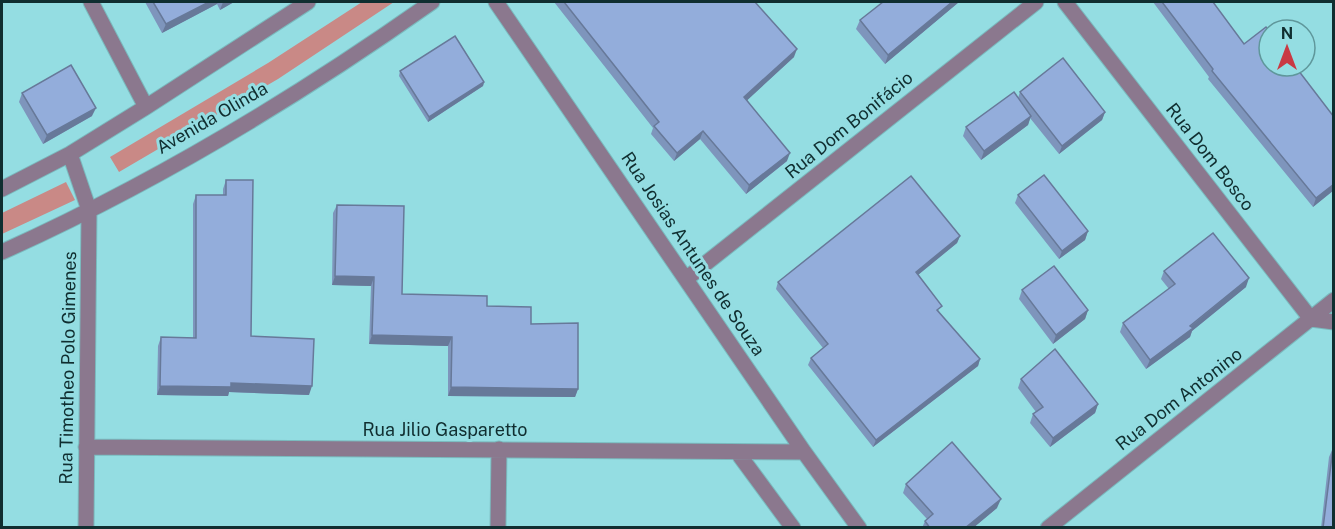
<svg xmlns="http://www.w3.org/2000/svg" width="1335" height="529" font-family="'Public Sans',sans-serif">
  <rect width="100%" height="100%" fill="#94dde2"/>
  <!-- green -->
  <path fill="#c98986" d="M362,2H394L278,79L119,172L110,157L268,63Z
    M66,182L75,200L2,234V213Z"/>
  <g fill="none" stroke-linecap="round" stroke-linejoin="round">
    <defs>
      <path id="minor" d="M91,2L146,107
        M496,2L804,452L859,528
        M1065,2L1311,319L1334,322
        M70,154L89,210L86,528
        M2,189L70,154L146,107L308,2
        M2,252C151,185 299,96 432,2
        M686,279L1036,2
        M86,447L804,452
        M737,452L793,528
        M498,528L499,449
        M1048,528L1334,300"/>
    </defs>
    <!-- minor casing -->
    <use href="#minor" stroke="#7ababe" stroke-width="17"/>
    <!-- minor -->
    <use href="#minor" stroke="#8b788e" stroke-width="15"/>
  </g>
  <!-- wall -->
  <path fill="#7e95bc" d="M145,2H234L220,10L217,4L162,33Z
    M554,2H755L794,57L747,100L787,161L746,194L700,139L674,161L651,134L653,128Z
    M883,2H959L885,64L856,29L860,20Z
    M1153,2H1213L1244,44L1334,117V190L1313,207L1208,79L1209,77Z
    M400,71L484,82L483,86L428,122L399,76Z
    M1020,92L1105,112L1102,120L1059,154L1030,118L1028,125L981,160L963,136L966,127L1018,98Z
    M22,93L92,116L43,144L19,102Z
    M226,180L251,336L309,395L229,392L228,396L157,395L158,346L161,337L193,338V204L196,195H223V189Z
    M1018,195L1088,231L1085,240L1059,259L1015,203Z
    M337,205L402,294L487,306L531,324L578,389L575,397L448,396V346L369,344L371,286L332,285L333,213Z
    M960,236L957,243L918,275L940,313L980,359L978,366L873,447L808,365L811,358L823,348L776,289L778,282Z
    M1164,271L1246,287L1192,331L1190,337L1146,369L1120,332L1123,323L1169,289L1161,279Z
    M1022,290L1088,310L1085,319L1053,344L1019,299Z
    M1021,379L1098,404L1095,413L1050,447L1030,423L1033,414L1036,412L1018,388Z
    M1333,448L1334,528H1321L1329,457Z
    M906,484L997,508L973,528H922L925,521L927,519L903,493Z"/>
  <!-- shaded-wall -->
  <path fill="#677999" d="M209,2H218L217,4L162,33L166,24Z
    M223,2H234L220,10Z
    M952,2H959L885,64L888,55Z
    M797,49L794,57L741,106L744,97Z
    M484,82L483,86L428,122L429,117Z
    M96,108L92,116L43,144L47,135Z
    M1105,112L1102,120L1059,154L1062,146Z
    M1031,116L1028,125L981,160L984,151Z
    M703,131L700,139L674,161L677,153Z
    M790,153L787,161L746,194L749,185Z
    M1334,184V190L1313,207L1316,198Z
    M1088,231L1085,240L1059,259L1062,251Z
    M960,236L957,243L913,279L916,272Z
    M335,276L374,277L371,286L332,285Z
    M1249,278L1246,287L1192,331L1190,337L1146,369L1150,360Z
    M1088,310L1085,319L1053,344L1056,335Z
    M372,335L452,337L448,346L369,344Z
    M980,359L978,366L873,447L876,440Z
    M231,383L312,386L309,395L229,392L228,396L157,395L160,386Z
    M451,387L578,389L575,397L448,396Z
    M1098,404L1095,413L1050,447L1053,438Z
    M1001,499L997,508L973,528H965Z"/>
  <!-- building -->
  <path fill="#93addb" stroke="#677999" stroke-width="1.5" d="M153,2H209L166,24Z
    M564,2H755L797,49L744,97L790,153L749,185L703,131L677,153L654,126L659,122Z
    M883,2H952L888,55L860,20Z
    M1162,2H1213L1244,44L1266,27L1269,31V66H1295L1334,117V184L1316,198L1212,71L1213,69Z
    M455,36L484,82L429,117L400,71Z
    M1063,58L1105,112L1062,146L1020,92Z
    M71,65L96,108L47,135L22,93Z
    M1014,92L1031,116L984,151L966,127Z
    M1044,175L1088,231L1062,251L1018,195Z
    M911,176L960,236L916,272L942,306L937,310L980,359L876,440L811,358L828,344L778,282Z
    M226,180H253L251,336L314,339L312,386L231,383V387L160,386L161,337L196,338V195H226Z
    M337,205L404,206L402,294L487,296V306L531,307V324L578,323V389L451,387L452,337L372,335L374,277L335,276Z
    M1213,233L1249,278L1190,326L1193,328L1150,360L1123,323L1175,284L1164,271Z
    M1054,266L1088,310L1056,335L1022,290Z
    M1055,349L1098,404L1053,438L1033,414L1043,407L1021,379Z
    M952,442L1001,499L965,528H930L925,521L933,514L906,484Z
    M1333,448H1334V528H1323Z"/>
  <g text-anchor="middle" stroke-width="6" stroke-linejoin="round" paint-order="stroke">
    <!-- street labels -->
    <g font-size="18" fill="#102e30" stroke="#94dde2">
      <text transform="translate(212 118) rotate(-30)" y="6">Avenida Olinda</text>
      <text transform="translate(849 125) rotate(-39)" y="6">Rua Dom Bonifácio</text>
      <text transform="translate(1210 157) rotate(52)" y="6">Rua Dom Bosco</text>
      <text transform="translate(693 254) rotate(56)" y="6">Rua Josias Antunes de Souza</text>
      <text transform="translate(68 368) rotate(-89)" y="6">Rua Timotheo Polo Gimenes</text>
      <text transform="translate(1179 399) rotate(-38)" y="6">Rua Dom Antonino</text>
      <text x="445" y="436">Rua Jilio Gasparetto</text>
    </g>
  </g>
  <!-- border -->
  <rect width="1335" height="529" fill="none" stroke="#102e30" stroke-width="6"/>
  <!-- north arrow -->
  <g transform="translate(1287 48)"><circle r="28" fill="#94dde2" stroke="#5f979b" stroke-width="1.5"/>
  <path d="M0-4.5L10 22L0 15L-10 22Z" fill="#c93943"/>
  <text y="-9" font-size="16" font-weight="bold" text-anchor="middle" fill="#102e30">N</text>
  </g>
</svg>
